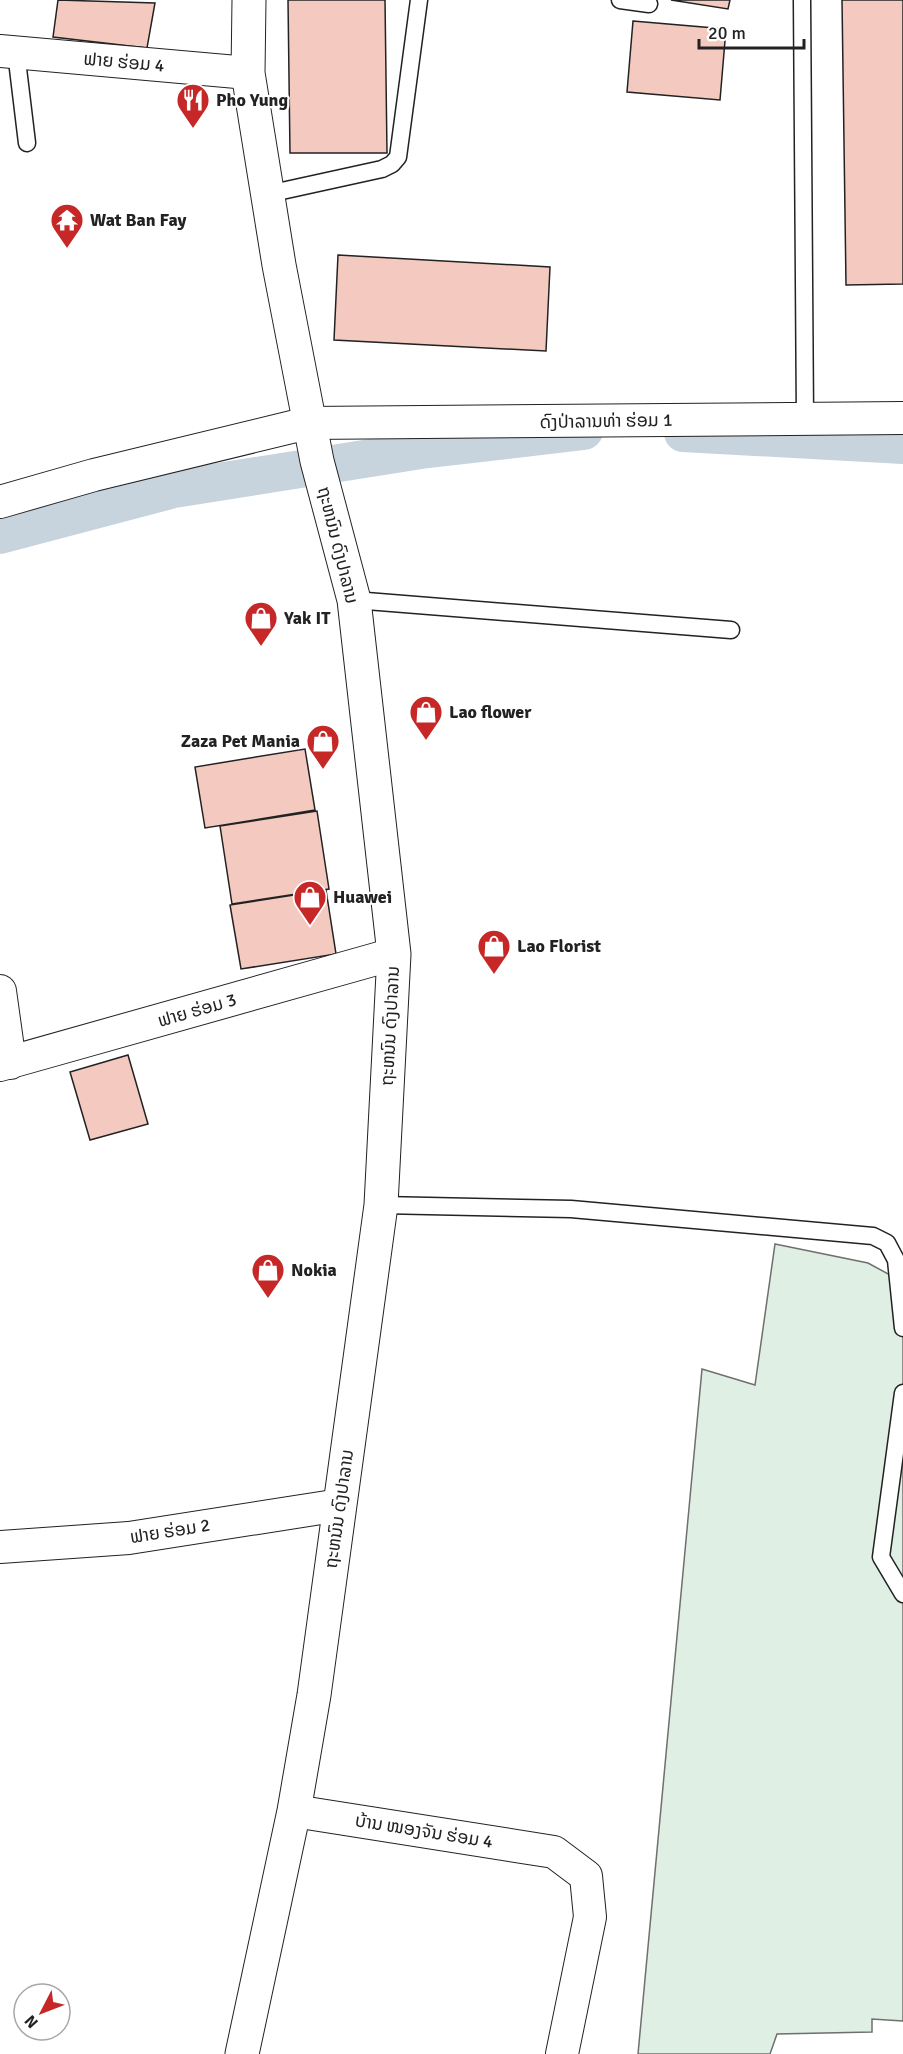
<svg xmlns="http://www.w3.org/2000/svg" width="903" height="2054" font-family="Signika,'Noto Sans Lao',sans-serif">
  <rect width="100%" height="100%" fill="#fff"/>
  <!-- green -->
  <path fill="#e0efe3" stroke="#6f6f6f" stroke-width="1.5" d="M775,1244L868,1263L903,1282V2021L872,2019V2032L777,2034L770,2054H638L702,1369L755,1385Z"/>
  <g fill="none" stroke-linecap="round" stroke-linejoin="round">
    <!-- canal -->
    <path stroke="#c7d3dd" stroke-width="38" d="M683,433L903,445
      M0,535L174,489L421,450L584,431"/>
  </g>
  <!-- building -->
  <path fill="#f3c9c0" stroke="#222" stroke-width="1.5" d="M58,0L155,3L147,48L53,37Z
    M288,0H385L387,153H290Z
    M671,0H730L728,9Z
    M842,0H903V284L846,285Z
    M633,21L726,29L720,100L627,92Z
    M338,255L550,267L546,351L334,340Z
    M305,749L315,810L205,828L195,767Z
    M317,811L329,889L232,904L220,826Z
    M326,890L336,954L241,969L230,905Z
    M128,1055L148,1124L90,1140L70,1072Z"/>
  <g fill="none" stroke-linecap="round" stroke-linejoin="round">
    <defs>
      <path id="service" d="M620,0L649,4
        M802,0L805,419
        M16,52L27,143
        M268,194L382,169L392,164L398,157L419,0
        M354,600L731,630
        M381,1205L571,1209L873,1236L887,1243L896,1260L903,1328
        M903,1393L881,1557L903,1594"/>
      <path id="minor" d="M0,51L248,73
        M0,502L94,475L308,423L903,418
        M0,991L10,1063
        M0,1065L394,954
        M0,1547L129,1538L340,1505
        M294,1811L554,1852L586,1876L590,1917L562,2054"/>
      <path id="tertiary" d="M242,2054L294,1811L314,1695L381,1205L394,954L354,600L317,461L279,265L248,73L249,0"/>
    </defs>
    <!-- service casing -->
    <use href="#service" stroke="#222" stroke-width="19"/>
    <!-- minor casing -->
    <use href="#minor" stroke="#222" stroke-width="34"/>
    <!-- tertiary casing -->
    <use href="#tertiary" stroke="#222" stroke-width="35"/>
    <!-- service -->
    <use href="#service" stroke="#fff" stroke-width="16"/>
    <!-- minor -->
    <use href="#minor" stroke="#fff" stroke-width="32"/>
    <!-- tertiary -->
    <use href="#tertiary" stroke="#fff" stroke-width="33"/>
  </g>
  <!-- icons -->
  <defs>
    <symbol id="restaurant-pin" viewBox="-11 -11 22 30"><path d="M0 17L-7.5 6A9.5 9.5 0 1 1 7.5 6Z" fill="#c62828" stroke="#fff"/><path d="M-5-6h1v4h1v-4h1v4h1v-4h1v5L-1.5 .5V6h-2V.5L-5-1ZM5-6V6H3V1.5H1.5Q1.5-4 5-6Z" fill="#fff"/></symbol>
    <symbol id="temple-pin" viewBox="-11 -11 22 30"><path d="M0 17L-7.5 6A9.5 9.5 0 1 1 7.5 6Z" fill="#c62828" stroke="#fff"/><path d="M0-6L5-2H3V0L6.5 2.5H4V6H1.5V3h-3V6H-4V2.5H-6.5L-3 0V-2H-5Z" fill="#fff"/></symbol>
    <symbol id="shop-pin" viewBox="-11 -11 22 30"><path d="M0 17L-7.5 6A9.5 9.5 0 1 1 7.5 6Z" fill="#c62828" stroke="#fff"/><path d="M-5-2.5h2.3a2.7 3.5 0 0 1 5.4 0H5L5.5 6h-11ZM-1.5-2.5h3a1.5 2.3 0 0 0-3 0Z" fill="#fff"/></symbol>
  </defs>
  <g fill-rule="evenodd">
    <use href="#restaurant-pin" x="174" y="81" width="38" height="52"/>
    <use href="#temple-pin" x="48" y="201" width="38" height="52"/>
    <use href="#shop-pin" x="242" y="599" width="38" height="52"/>
    <use href="#shop-pin" x="407" y="693" width="38" height="52"/>
    <use href="#shop-pin" x="304" y="722" width="38" height="52"/>
    <use href="#shop-pin" x="291" y="878" width="38" height="52"/>
    <use href="#shop-pin" x="475" y="927" width="38" height="52"/>
    <use href="#shop-pin" x="249" y="1251" width="38" height="52"/>
  </g>
  <g text-anchor="middle" stroke-width="4.5" stroke-linejoin="round" paint-order="stroke">
    <!-- street labels -->
    <g font-size="18" fill="#222" stroke="#fff">
      <text transform="translate(124 62) rotate(5)" y="6">ຟາຍ ຮ່ອມ 4</text>
      <text transform="translate(606 421) rotate(-1)" y="6">ດົງປ່າລານທ່າ ຮ່ອມ 1</text>
      <text transform="translate(338 545) rotate(76)" y="6">ຖະຫນົນ ດົງປາລານ</text>
      <text transform="translate(197 1010) rotate(-16)" y="6">ຟາຍ ຮ່ອມ 3</text>
      <text transform="translate(390 1026) rotate(-87)" y="6">ຖະຫນົນ ດົງປາລານ</text>
      <text transform="translate(339 1509) rotate(-82)" y="6">ຖະຫນົນ ດົງປາລານ</text>
      <text transform="translate(170 1531) rotate(-9)" y="6">ຟາຍ ຮ່ອມ 2</text>
      <text transform="translate(424 1831) rotate(9)" y="6">ບ້ານ ໜອງຈັນ ຮ່ອມ 4</text>
    </g>
    <!-- poi labels -->
    <g font-size="18" font-weight="bold" fill="#222" stroke="#fff" text-anchor="start">
      <text x="216" y="106">Pho Yung</text>
      <text x="90" y="226">Wat Ban Fay</text>
      <text x="284" y="624">Yak IT</text>
      <text x="449" y="718">Lao flower</text>
      <text x="300" y="747" text-anchor="end">Zaza Pet Mania</text>
      <text x="333" y="903">Huawei</text>
      <text x="517" y="952">Lao Florist</text>
      <text x="291" y="1276">Nokia</text>
    </g>
  </g>
  <!-- north arrow -->
  <g transform="translate(42 2012) rotate(228)"><circle r="28" fill="#ffffff" stroke="#a7a7a7" stroke-width="1.5"/>
  <path d="M0-4.5L10 22L0 15L-10 22Z" fill="#c62828"/>
  <text y="-9" font-size="16" font-weight="bold" text-anchor="middle" fill="#222222">N</text>
  </g>
  <!-- scale -->
  <path d="M699 39v9h105v-9" fill="none" stroke="#222222" stroke-width="3"/>
  <text x="708" y="39" font-size="18" fill="#222222" stroke="#ffffff" stroke-width="4.5" paint-order="stroke">20 m</text>
</svg>
